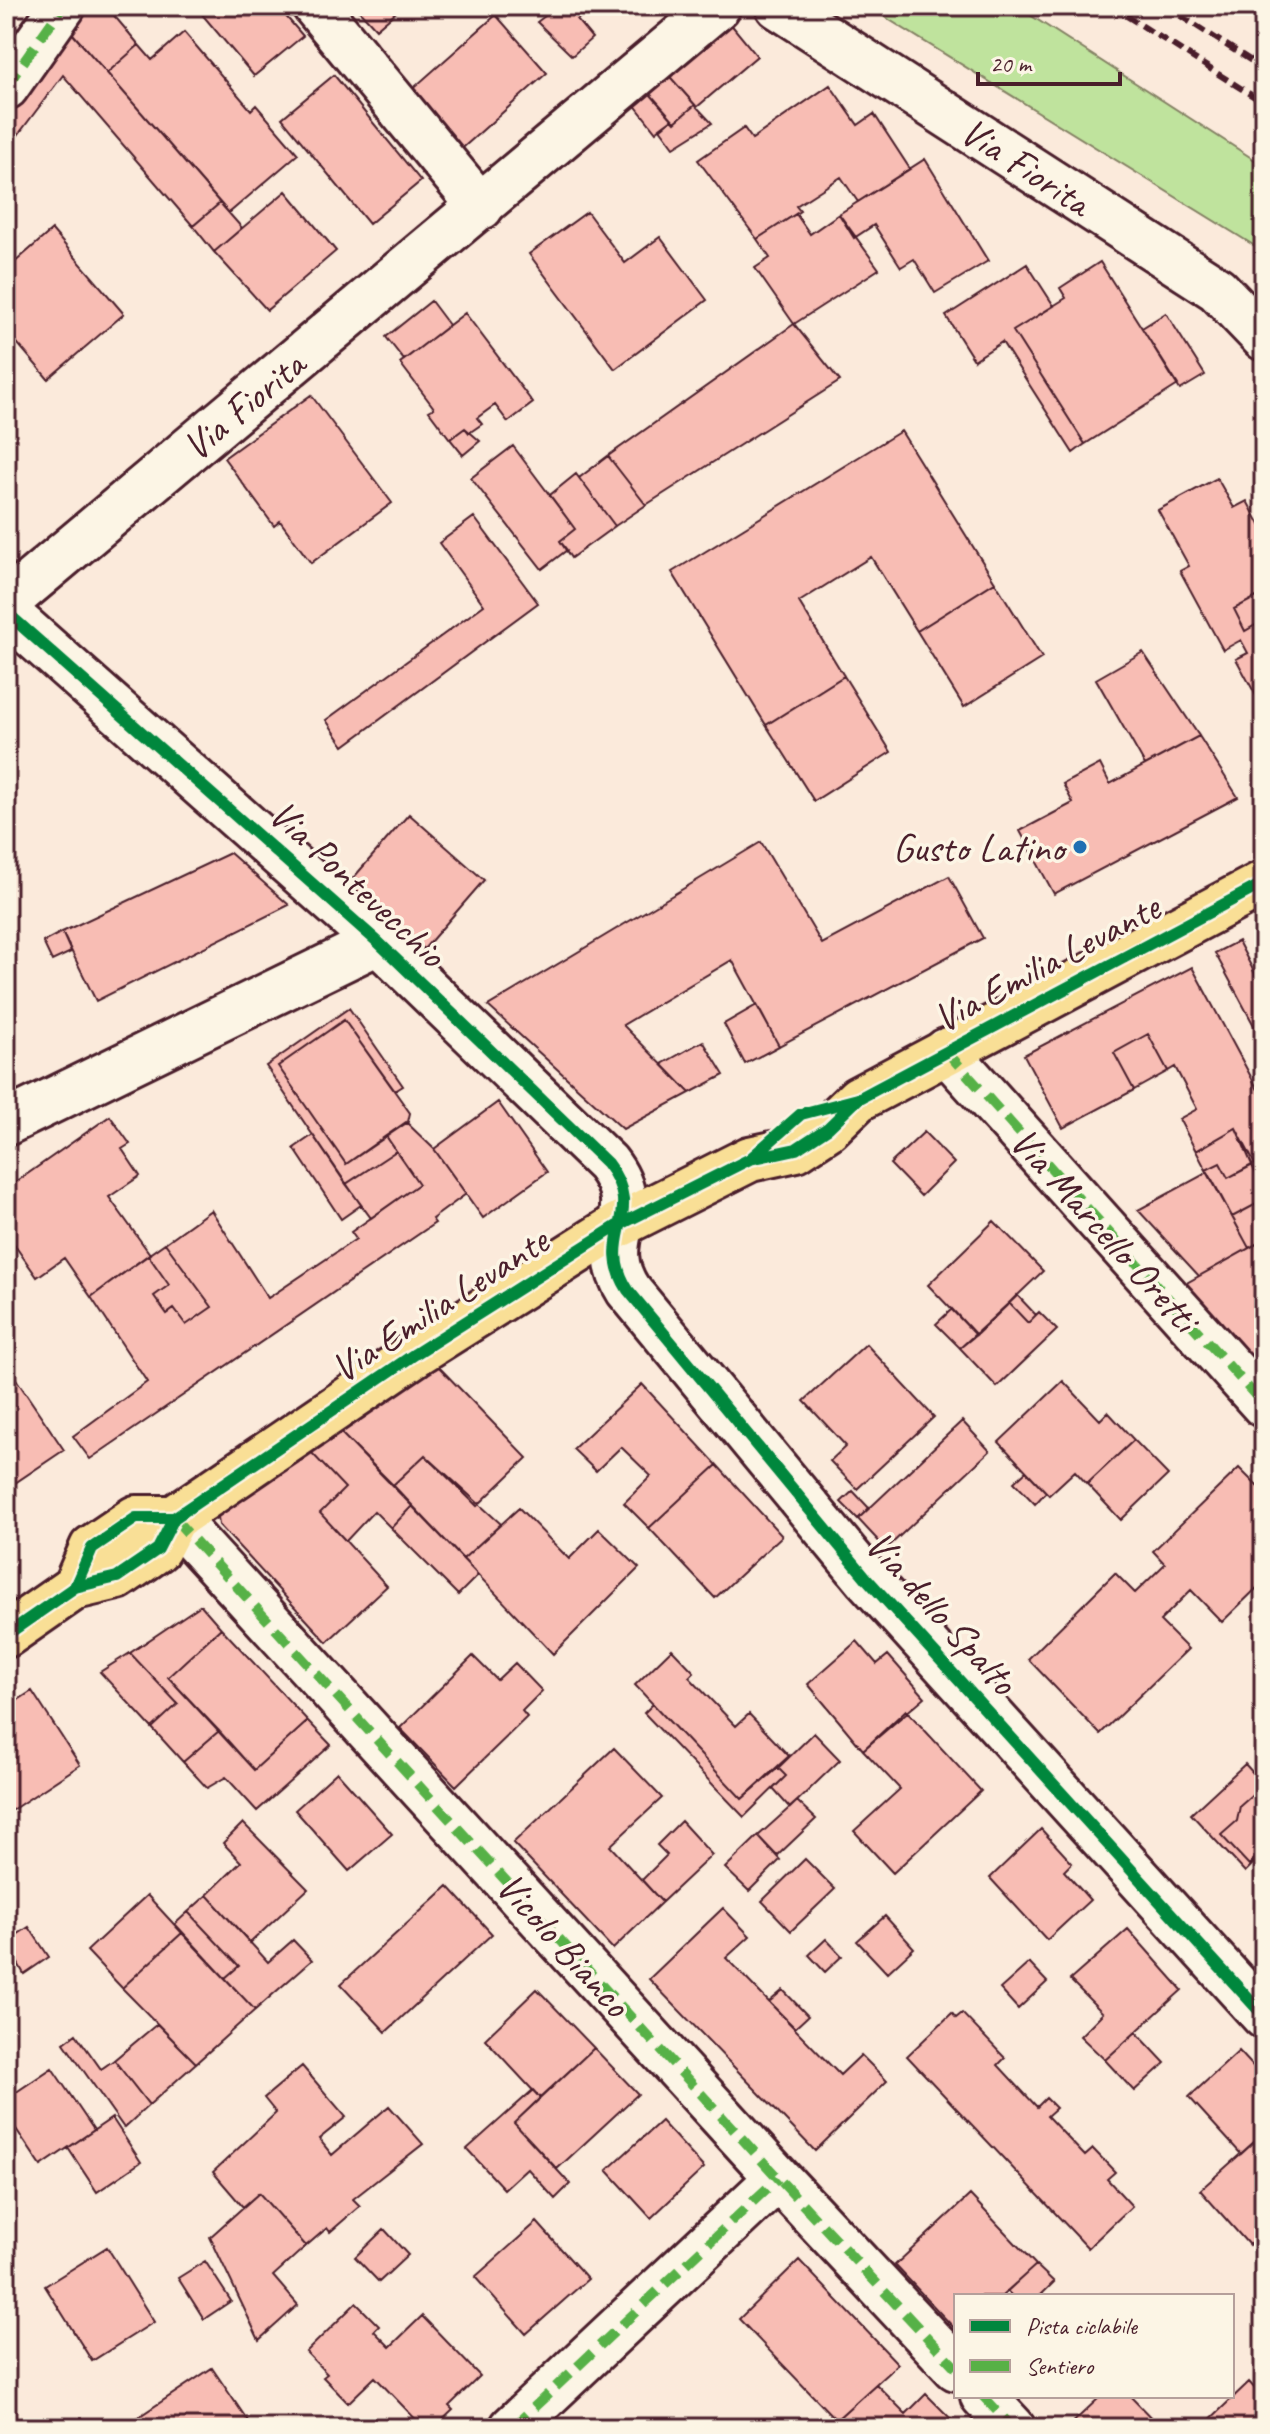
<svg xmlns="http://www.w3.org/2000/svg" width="1270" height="2434" font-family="Caveat,sans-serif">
  <rect width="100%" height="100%" fill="#fbeadb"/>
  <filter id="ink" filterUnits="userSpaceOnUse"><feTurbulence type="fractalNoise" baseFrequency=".0125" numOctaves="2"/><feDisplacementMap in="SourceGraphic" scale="16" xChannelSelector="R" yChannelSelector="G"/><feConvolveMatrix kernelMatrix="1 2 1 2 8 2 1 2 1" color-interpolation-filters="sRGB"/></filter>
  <g filter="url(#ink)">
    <!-- green -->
    <path fill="#bfe39d" stroke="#848164" stroke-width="2" d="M867,6H1016L1264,166V246H1255Z"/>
    <!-- building -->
    <path fill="#f8bdb4" stroke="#4a1f2b" stroke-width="2" d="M83,6H106L139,45L107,73L63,23Z
      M195,6H277L303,36L254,76Z
      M355,6H403L376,29Z
      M558,6H592L577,20L592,38L572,56L537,22Z
      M496,15L547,73L457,153L409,92Z
      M725,17L757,56L697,107L664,70Z
      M60,19L220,203L193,226L63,75L6,151V91Z
      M184,32L251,110L256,105L298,154L229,213L107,73L139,45L152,60Z
      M664,70L695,105L675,122L644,87Z
      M334,75L421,181L369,224L282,118Z
      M830,85L858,125L874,114L910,169L858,202L841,177L796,206L800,211L757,239L698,160L744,128L752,139Z
      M644,87L672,119L656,132L630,99Z
      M695,105L712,123L674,147L660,128L672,119L675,122Z
      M925,159L988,261L935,293L914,259L901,267L874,225L854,238L839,214Z
      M286,191L336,251L267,310L214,252Z
      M220,203L242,228L214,252L193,226Z
      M587,212L625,263L660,237L707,300L615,369L529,254Z
      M796,214L810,234L839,214L879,269L794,324L755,268L770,258L757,239Z
      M52,230L124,314L48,379L6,330V270Z
      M1100,262L1178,385L1085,444L1013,331L1066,298L1060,288Z
      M1027,264L1054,306L1013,331L1085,444L1073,453L1002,342L974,360L946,316Z
      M431,301L449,325L404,360L386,337Z
      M465,313L533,403L508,422L495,405L477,418L482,424L469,433L465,428L450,439L429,411L434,408L400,363Z
      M1166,313L1205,375L1180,390L1142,328Z
      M794,324L840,381L646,505L608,456Z
      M311,395L392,503L311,563L280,521L274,526L224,458Z
      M465,428L480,441L463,455L450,439Z
      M901,431L995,582L917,631L871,557L799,602L844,676L766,725L672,572Z
      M513,446L575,529L560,541L567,550L542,569L471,478Z
      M608,456L646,505L615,526L579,478Z
      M576,474L615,526L571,558L560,541L575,529L550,495Z
      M1217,478L1234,508L1247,501L1264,532V593L1234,609L1245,631L1264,620V710L1236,659L1248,653L1241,640L1223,650L1180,571L1189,566L1158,510Z
      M474,517L538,603L344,746L326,720L484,605L439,543Z
      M995,582L1042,658L964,707L917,631Z
      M1264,593V620L1245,631L1234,609Z
      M1143,652L1199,736L1145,765L1096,679Z
      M844,676L891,752L814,801L766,725Z
      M1199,736L1238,797L1054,894L1020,831L1073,803L1063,784L1100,764L1110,784Z
      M409,814L484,880L424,949L348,884Z
      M761,842L822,944L949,876L983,938L779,1046L732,960L623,1025L690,1093L623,1129L488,1006Z
      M230,853L289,905L96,1001L62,932Z
      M62,932L71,952L52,961L43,942Z
      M1238,941L1264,991V1044L1215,953Z
      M1192,967L1264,1101V1178L1259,1181L1236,1128L1196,1151L1179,1119L1197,1109L1175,1067L1168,1071L1148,1034L1114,1053L1134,1090L1063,1128L1024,1055Z
      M757,1005L779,1046L745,1064L724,1024Z
      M349,1008L403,1086L395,1091L344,1020L278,1066L346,1164L386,1136L396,1151L346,1184L266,1066Z
      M344,1020L410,1113L408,1122L346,1164L278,1066Z
      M1148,1034L1168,1071L1134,1090L1114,1053Z
      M703,1041L724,1075L690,1093L662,1064Z
      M498,1102L547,1172L483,1218L434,1149Z
      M110,1116L130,1144L122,1149L140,1176L109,1197L150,1254L91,1297L64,1258L37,1277L6,1233V1189Z
      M406,1122L434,1149L466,1194L432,1219L435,1223L90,1459L73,1436L147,1382L91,1297L148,1255L169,1285L154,1296L167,1314L174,1309L186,1325L212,1307L165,1243L211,1210L268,1298L356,1239L351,1232L419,1184L386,1136Z
      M1236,1128L1255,1164L1228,1178L1220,1163L1206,1170L1196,1151Z
      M924,1132L954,1163L921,1196L890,1164Z
      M313,1135L361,1205L341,1219L294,1148Z
      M396,1151L419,1184L371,1218L346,1184Z
      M1220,1163L1228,1178L1252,1165L1259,1181L1264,1178V1200L1232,1217L1206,1170Z
      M1208,1172L1249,1248L1199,1276L1138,1210Z
      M1264,1200V1240L1249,1248L1232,1217Z
      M994,1221L1043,1271L976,1335L928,1285Z
      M1264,1240V1372L1183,1285Z
      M165,1243L212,1307L186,1325L174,1309L167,1314L154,1296L169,1285L148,1255Z
      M1017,1295L1036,1315L1028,1323L1009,1303Z
      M1009,1303L1028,1323L1039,1312L1057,1330L997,1387L960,1348Z
      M952,1309L976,1335L960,1348L936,1324Z
      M866,1344L934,1417L857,1489L830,1461L846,1446L804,1401Z
      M437,1365L527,1458L477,1506L425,1455L393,1485L339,1431Z
      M12,1373L64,1450L6,1489V1376Z
      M1063,1381L1100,1420L1108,1412L1134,1440L1087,1484L1075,1471L1049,1495L999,1442Z
      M642,1384L717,1465L649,1528L624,1503L651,1476L621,1447L596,1471L573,1449Z
      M962,1421L990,1451L886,1549L858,1519Z
      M339,1431L412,1506L391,1528L374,1511L346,1541L320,1513L345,1488L310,1451Z
      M1134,1440L1168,1475L1121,1520L1087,1484Z
      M310,1451L345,1488L320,1513L387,1586L327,1642L219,1525L218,1517L222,1509Z
      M425,1455L501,1524L463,1559L393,1485Z
      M717,1465L782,1536L715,1598L649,1528Z
      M1239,1468L1264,1493V1581L1222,1622L1191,1590L1160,1621L1188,1649L1100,1734L1028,1659L1115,1573L1135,1593L1165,1564L1153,1551Z
      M1026,1471L1046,1492L1035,1504L1014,1482Z
      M853,1491L869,1508L858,1519L841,1502Z
      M412,1506L478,1575L458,1595L391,1528Z
      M519,1508L569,1559L599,1529L639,1568L553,1654L463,1559Z
      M201,1605L221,1628L168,1677L219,1731L183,1762L152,1728L178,1704L130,1653Z
      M221,1628L308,1721L254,1770L168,1677Z
      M857,1641L877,1664L888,1655L925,1697L863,1750L808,1684Z
      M672,1649L694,1672L689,1677L736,1726L749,1714L789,1756L742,1799L635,1685Z
      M130,1653L178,1704L152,1728L100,1672Z
      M473,1656L497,1680L515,1663L542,1691L522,1711L527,1717L456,1786L400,1728Z
      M32,1691L80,1765L6,1814V1708Z
      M653,1704L742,1799L778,1768L786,1776L744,1817L644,1713Z
      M906,1710L981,1791L893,1873L854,1831L900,1789L863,1750Z
      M308,1721L331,1745L257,1811L226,1777L207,1788L183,1762L219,1731L254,1770Z
      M814,1733L840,1760L790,1808L773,1789L786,1776L778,1768Z
      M614,1748L662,1798L610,1846L662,1902L613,1949L513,1843Z
      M1245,1764L1264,1785V1798L1257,1791L1240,1806L1237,1821L1221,1835L1249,1865L1262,1851L1264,1871L1255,1862L1245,1872L1191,1814Z
      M337,1772L392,1834L349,1871L295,1810Z
      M1257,1791L1264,1798V1853L1249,1865L1221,1835L1237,1821L1240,1806Z
      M797,1801L816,1819L777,1856L758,1836Z
      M681,1821L712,1855L662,1902L642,1880L667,1855L657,1845Z
      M243,1823L308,1889L250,1943L207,1895L241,1862L223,1843Z
      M1041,1829L1072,1863L1064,1871L1090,1900L1047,1940L990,1878Z
      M758,1836L780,1860L749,1891L725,1868Z
      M805,1859L835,1889L791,1931L762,1901Z
      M448,1886L492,1934L386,2032L341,1984Z
      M147,1895L182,1933L122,1988L87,1951Z
      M207,1895L268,1962L293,1940L312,1960L255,2010L225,1978L239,1966L188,1912Z
      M723,1908L750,1936L726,1958L840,2075L861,2055L887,2081L815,2151L649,1979Z
      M188,1912L239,1966L225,1978L175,1924Z
      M885,1916L914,1948L887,1973L857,1941Z
      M29,1927L49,1957L24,1974L6,1942Z
      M1128,1929L1182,1990L1105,2060L1080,2036L1103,2013L1070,1980Z
      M182,1933L255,2010L196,2063L122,1988Z
      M826,1939L842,1956L825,1972L809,1955Z
      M1029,1963L1047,1982L1018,2009L1000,1989Z
      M537,1989L594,2048L540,2098L485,2039Z
      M783,1990L808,2016L795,2028L769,2002Z
      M952,2013L956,2018L962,2013L1005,2058L998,2065L1037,2107L1046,2098L1056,2108L1047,2116L1085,2156L1093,2149L1115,2172L1107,2179L1132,2206L1088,2248L907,2056Z
      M157,2024L196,2063L149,2105L114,2060Z
      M1136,2032L1165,2063L1134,2091L1105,2060Z
      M76,2034L101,2069L114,2060L149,2105L124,2128L64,2043Z
      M594,2048L638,2094L557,2169L514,2123Z
      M1239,2051L1264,2078V2133L1241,2154L1189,2097Z
      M302,2066L346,2117L319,2139L332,2155L389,2106L423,2144L353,2199L360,2206L330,2232L327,2228L306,2246L259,2193L243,2207L213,2172L276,2113L264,2098Z
      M52,2068L94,2130L41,2166L6,2114V2099Z
      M533,2090L540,2098L514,2123L570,2184L555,2199L527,2168L504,2189L467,2149Z
      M112,2118L141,2162L97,2192L68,2148Z
      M661,2121L704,2168L651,2218L607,2170Z
      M1264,2133V2232L1249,2245L1200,2190Z
      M259,2193L306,2246L273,2276L298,2305L259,2340L210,2237Z
      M970,2195L1036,2265L1002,2296H956V2330L895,2265Z
      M537,2222L588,2279L526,2334L475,2277Z
      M384,2229L408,2255L379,2282L355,2257Z
      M107,2247L154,2322L92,2361L45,2286Z
      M799,2260L898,2364L836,2420L739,2319Z
      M205,2261L231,2301L204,2319L178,2278Z
      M1036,2265L1054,2282L1040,2296H1012L1007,2291Z
      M356,2303L379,2326L374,2331L390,2347L422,2316L480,2376L449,2406L453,2410L434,2428H424L375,2377L348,2403L323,2377L327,2374L306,2352Z
      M212,2368L248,2421V2428H122Z
      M1249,2382L1264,2399V2412L1247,2428H1201Z
      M876,2384L906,2414L926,2394L959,2427L827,2428Z
      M1101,2396H1130L1161,2428H1067Z"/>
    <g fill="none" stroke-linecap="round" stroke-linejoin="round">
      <defs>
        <path id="minor" d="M315,6L481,207
          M778,6L1217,289L1264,338
          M6,87L63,6
          M6,612L378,942L607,1163C648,1215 594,1237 628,1290L867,1579L1264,2016
          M946,1051L1264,1405
          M6,1123L378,942
          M174,1518L778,2178L956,2368
          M983,2396L1013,2428
          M512,2428L778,2178"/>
        <path id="tertiary" d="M6,603L718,6"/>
        <path id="primary" d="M75,1587L92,1548L136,1518H174
          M6,1635L75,1587L117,1577L158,1549L174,1518L415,1354L617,1226L750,1159L796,1149L828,1128L858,1099L1264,883"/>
      </defs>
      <!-- minor casing -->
      <use href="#minor" stroke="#4a1f2b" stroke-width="50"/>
      <!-- tertiary casing -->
      <use href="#tertiary" stroke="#4a1f2b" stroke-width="50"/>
      <!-- primary casing -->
      <use href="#primary" stroke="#4a1f2b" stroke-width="50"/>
      <!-- minor -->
      <use href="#minor" stroke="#fcf5e5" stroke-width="44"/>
      <!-- tertiary -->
      <use href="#tertiary" stroke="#fcf5e5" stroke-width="44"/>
      <!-- primary -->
      <use href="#primary" stroke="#f9df96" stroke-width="44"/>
      <!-- rail -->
      <path stroke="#4a1f2b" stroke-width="6" stroke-dasharray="12 6" stroke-linecap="butt" d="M1111,6L1264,103
        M1165,6L1264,69"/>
      <!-- quiet -->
      <path stroke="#57b146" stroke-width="10" stroke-dasharray="20 10" stroke-linecap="butt" d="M6,87L63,6
        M946,1051L1264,1405
        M174,1518L778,2178L956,2368
        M983,2396L1013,2428
        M512,2428L778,2178"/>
      <defs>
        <path id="cycleway" d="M6,612L378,942L607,1163C648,1215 594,1237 628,1290L867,1579L1264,2016
          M750,1159L801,1114L858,1099
          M75,1587L92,1548L136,1518H174
          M6,1635L75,1587L117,1577L158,1549L174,1518L415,1354L617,1226L750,1159L796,1149L828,1128L858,1099L1264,883"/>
      </defs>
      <!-- cycleway casing -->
      <use href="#cycleway" stroke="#fcf5e5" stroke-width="17"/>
      <!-- cycleway -->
      <use href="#cycleway" stroke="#00873e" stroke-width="12"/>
    </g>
  </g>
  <!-- markers -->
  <circle fill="#1f6fb2" stroke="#fcf5e5" stroke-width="3" cx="1080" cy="847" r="8"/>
  <g text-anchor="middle" stroke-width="7" stroke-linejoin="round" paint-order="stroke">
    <!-- street labels -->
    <g font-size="40" fill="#4a1f2b" stroke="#fcf5e5">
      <text transform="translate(1026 166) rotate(33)" y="14">Via Fiorita</text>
      <text transform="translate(243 405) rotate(-40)" y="14">Via Fiorita</text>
      <text transform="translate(358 883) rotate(43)" y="14">Via Pontevecchio</text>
      <text transform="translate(1046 962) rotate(-28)" y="14">Via Emilia Levante</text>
      <text transform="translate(1105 1229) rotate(48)" y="14">Via Marcello Oretti</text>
      <text transform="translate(439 1304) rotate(-33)" y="14">Via Emilia Levante</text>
      <text transform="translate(942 1612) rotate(48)" y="14">Via dello Spalto</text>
      <text transform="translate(564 1944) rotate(48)" y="14">Vicolo Bianco</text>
    </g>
    <!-- poi labels -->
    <g font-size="40" fill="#4a1f2b" stroke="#fcf5e5" text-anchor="end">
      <text x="1064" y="861">Gusto Latino</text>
    </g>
  </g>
  <!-- margin -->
  <rect width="1270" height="2434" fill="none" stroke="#fcf5e5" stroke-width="32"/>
  <rect x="16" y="16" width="1238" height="2402" fill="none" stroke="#4a1f2b" stroke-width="3" filter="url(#ink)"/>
  <!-- legend -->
  <rect x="954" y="2294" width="280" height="104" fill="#fcf5e5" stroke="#b59f9b" stroke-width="2"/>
  <rect x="970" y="2320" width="40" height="12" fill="#00873e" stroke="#b59f9b" stroke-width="2"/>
  <text x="1026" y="2334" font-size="24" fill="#4a1f2b">Pista ciclabile</text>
  <rect x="970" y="2360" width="40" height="12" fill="#57b146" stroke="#b59f9b" stroke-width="2"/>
  <text x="1026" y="2374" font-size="24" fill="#4a1f2b">Sentiero</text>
  <!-- scale -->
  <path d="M978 72v12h142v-12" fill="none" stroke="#4a1f2b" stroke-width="4"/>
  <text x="990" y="72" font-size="24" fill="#4a1f2b" stroke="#fcf5e5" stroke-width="6" paint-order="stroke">20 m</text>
</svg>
